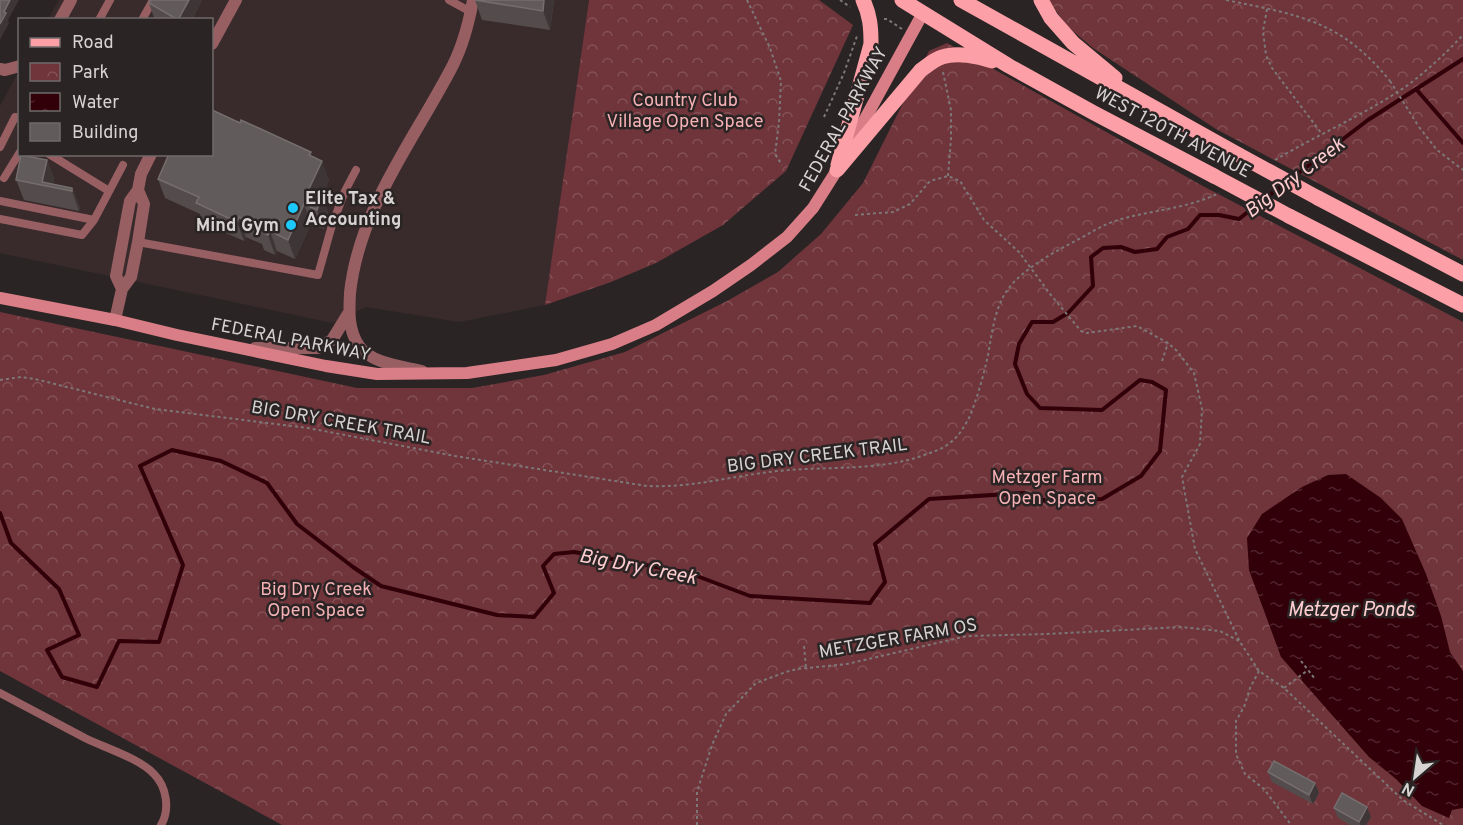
<svg xmlns="http://www.w3.org/2000/svg" width="1463" height="825" font-family="Overpass,sans-serif">
  <defs>
    <pattern id="park-crowns" width="20" height="18" patternUnits="userSpaceOnUse" patternTransform="scale(1.5)"><rect width="20" height="18" fill="#6f353b"/><path d="M2 6a3 3 0 1 1 6 0M12 15a3 3 0 1 1 6 0" fill="none" stroke="#835156"/></pattern>
    <pattern id="water-ripples" width="26" height="14" patternUnits="userSpaceOnUse" patternTransform="scale(1.5)"><rect width="26" height="14" fill="#320009"/><path d="M2 4q2-2 4 0t4 0M15 11q2-2 4 0t4 0" fill="none" stroke="#4f242c"/></pattern>
  </defs>
  <rect width="100%" height="100%" fill="#2b2424"/>
  <!-- built -->
  <path fill="#392b2c" d="M59,0H589L545,305L459,322L366,307L333,323L0,253V106L19,71L20,154H212V20L48,19Z"/>
  <!-- park -->
  <path fill="url(#park-crowns)" d="M589,0H819L853,25L786,171L723,225L656,263L611,282L545,305Z
    M1048,0H1463V260L1216,129L1093,48L1068,27Z
    M947,43L1201,185L1463,322V825H282L0,671V312L357,388H472L544,375L625,352L727,301L778,272L821,234L863,183L929,51Z"/>
  <!-- water -->
  <path fill="url(#water-ripples)" d="M1346,474L1381,498L1402,519L1426,574L1441,616L1450,652L1463,671V808L1452,810L1449,818L1422,806L1396,779L1369,757L1281,657L1249,570L1247,538L1262,514L1302,487L1328,475Z"/>
  <g fill="none" stroke-linecap="round" stroke-linejoin="round">
    <!-- stream -->
    <path stroke="#320009" stroke-width="4" d="M1416,89L1463,143
      M1292,178L1368,120L1463,59
      M1266,198L1284,184
      M0,513L11,543L59,589L79,635L47,650L62,677L97,687L119,641L159,642L183,565L140,466L172,450L221,461L267,483L297,524L353,567L381,586L497,615L534,617L554,593L543,566L554,554L574,552L689,573L750,596L870,603L885,582L875,544L929,499L1024,493L1046,501L1102,499L1141,476L1160,451L1166,390L1152,382L1140,380L1102,410L1040,408L1027,394L1015,364L1019,344L1032,322H1053L1068,313L1093,286L1091,257L1103,248L1121,247L1135,252L1157,249L1167,237L1188,229L1200,215H1219L1239,219L1258,204"/>
    <!-- path -->
    <path stroke="#7d7777" stroke-width="2" stroke-dasharray="3 3" stroke-linecap="butt" d="M747,0L770,48L781,81L779,122L775,154L782,165
      M840,0L850,7
      M1226,0C1298,15 1341,20 1390,81
      M1267,9L1263,31L1266,55L1272,68L1322,134
      M884,19H887L902,29
      M943,72L951,110V139L948,176
      M824,117L844,73L857,36
      M1419,127L1437,150L1463,170
      M1275,160C1319,134 1366,114 1408,85C1428,70 1446,53 1463,35
      M855,215L893,212L910,204L930,181L948,176L960,181L984,220L1019,252L1050,294L1081,331L1087,333L1137,326L1168,343L1177,351L1194,373L1202,409L1200,444L1182,477L1195,549L1240,642L1259,671L1284,688L1403,800L1443,825
      M1162,361L1168,343
      M0,380L21,377L35,379L155,409L308,428L455,456L647,486C689,488 729,477 769,472C822,465 877,473 927,454C936,451 944,448 951,442C959,436 963,428 968,420C976,403 984,374 988,355C993,328 995,300 1016,280C1035,262 1058,250 1081,238C1093,231 1105,224 1118,220C1151,210 1187,209 1219,193
      M804,646L806,667
      M1301,661L1315,679
      M1259,671L1250,688L1244,707L1236,721V754L1245,774L1264,789L1289,822L1290,825
      M1284,688L1308,670
      M697,825V792L712,745L726,714L756,683L786,672L797,669L847,664L967,636L1047,634L1181,627L1220,631L1239,641"/>
    <!-- lane -->
    <path stroke="#985f63" stroke-width="8" d="M449,0L471,12
      M99,20L110,0
      M142,20L153,0
      M0,147L15,117L20,118
      M49,154L109,191
      M4,178L20,152
      M0,201L94,220L123,165
      M0,219L82,235L94,220
      M138,242L318,275L332,225L345,191L356,170
      M0,693C28,708 57,723 85,738C105,748 139,758 154,774C167,787 170,810 161,825"/>
    <!-- street -->
    <path stroke="#985f63" stroke-width="12" d="M60,20L71,0
      M212,44L236,0
      M0,69L5,70L20,66
      M122,289L116,276L130,201L138,190L141,174L151,154
      M115,320L122,289L131,277L138,242L144,204L138,190
      M255,348H318L332,340L348,314
      M422,371C401,366 372,364 359,346C348,330 349,311 350,293C359,208 415,139 453,65C463,45 469,22 473,0"/>
    <!-- secondary -->
    <path stroke="#d97e86" stroke-width="12" d="M0,298L115,320L177,335L326,366L377,374L467,373L556,360L612,344L656,325L713,291L751,265L787,237L813,208L837,170L923,13"/>
    <!-- primary -->
    <path stroke="#fd9fa6" stroke-width="15" d="M902,0L1009,66L1094,113L1214,176
      M961,0L1239,155
      M1041,0L1051,18L1073,43L1115,78
      M838,165L871,44C871,27 870,15 863,0
      M837,170L921,70C928,65 935,59 942,57C957,52 978,56 992,61
      M1318,198L1463,274
      M1289,216L1463,305"/>
    <!-- path-bridge -->
    <path stroke="#7d7777" stroke-width="2" stroke-dasharray="3 3" stroke-linecap="butt" d="M1390,81L1419,127"/>
    <!-- primary-bridge -->
    <path stroke="#fd9fa6" stroke-width="15" d="M1239,155L1318,198
      M1214,176L1289,216"/>
  </g>
  <!-- wall -->
  <path fill="#544c4c" d="M151,0H202L192,20H156L154,18L149,3Z
    M475,0H554L550,30L482,20Z
    M240,123L311,152L312,156L329,180L322,197L329,216L324,229L311,224L295,259L277,251L275,255L264,250L262,244L246,237L244,241L203,223L200,214L165,198L158,179Z
    M47,160L54,179L53,184L72,188L80,207L79,211L24,200L16,180Z
    M1268,772L1315,783L1319,793L1313,804L1272,782Z
    M1367,807L1371,817L1366,825H1350L1338,818L1334,808Z"/>
  <!-- shaded-wall -->
  <path fill="#3e3636" d="M10,0H19L8,20L9,23L0,40V24L4,12Z
    M189,0H202L192,20H178Z
    M544,0H554L550,30L543,11Z
    M311,152L318,171L322,161L329,180L315,210L308,191L309,155Z
    M47,160L54,179L52,187L42,182Z
    M72,188L80,207L79,211L72,191Z
    M322,197L329,216L324,229L317,210Z
    M304,204L311,224L295,259L288,240Z
    M239,217L246,237L244,241L237,222Z
    M270,231L277,251L275,255L268,235Z
    M1315,783L1319,793L1313,804L1309,795Z
    M1367,807L1371,817L1366,825H1360L1359,822Z"/>
  <!-- building -->
  <path fill="#625b5b" stroke="#756e6e" stroke-width="1.5" d="M0,0H10L4,12L6,13L0,24Z
    M151,0H189L178,20L149,3Z
    M475,0H544L543,11Z
    M212,110L240,123L241,120L311,152L309,155L322,161L308,191L322,197L317,210L304,204L288,240L270,231L268,235L257,230L259,226L239,217L237,222L196,203L199,197L158,179L169,154H212Z
    M21,155L47,160L42,182L72,188V191L16,180Z
    M1274,761L1315,783L1309,795L1268,772Z
    M1342,793L1367,807L1359,822L1334,808Z"/>
  <!-- markers -->
  <g fill="#1cc9fc" stroke="#2b2424" stroke-width="2">
    <circle cx="293" cy="208" r="6"/>
    <circle cx="291" cy="225" r="6"/>
  </g>
  <g text-anchor="middle" stroke-width="5" stroke-linejoin="round" paint-order="stroke">
    <!-- park labels -->
    <g font-size="18" fill="#f6b1b5" stroke="#2b2424">
      <text x="685" y="106">Country Club<tspan x="685" dy="21">Village Open Space</tspan></text>
      <text x="1047" y="483">Metzger Farm<tspan x="1047" dy="21">Open Space</tspan></text>
      <text x="316" y="595">Big Dry Creek<tspan x="316" dy="21">Open Space</tspan></text>
    </g>
    <!-- street labels -->
    <g font-size="18" fill="#d8d3d3" stroke="#2b2424">
      <text transform="translate(843 119) rotate(-61)" y="6">FEDERAL PARKWAY</text>
      <text transform="translate(1173 132) rotate(28)" y="6">WEST 120TH AVENUE</text>
      <text transform="translate(291 339) rotate(11)" y="6">FEDERAL PARKWAY</text>
      <text transform="translate(341 422) rotate(10)" y="6">BIG DRY CREEK TRAIL</text>
      <text transform="translate(817 455) rotate(-7)" y="6">BIG DRY CREEK TRAIL</text>
      <text transform="translate(898 638) rotate(-10)" y="6">METZGER FARM OS</text>
    </g>
    <!-- poi labels -->
    <g font-size="18" font-weight="bold" fill="#d8d3d3" stroke="#2b2424" text-anchor="start">
      <text x="305" y="204">Elite Tax &amp;<tspan x="305" dy="21">Accounting</tspan></text>
      <text x="279" y="231" text-anchor="end">Mind Gym</text>
    </g>
    <!-- water labels -->
    <g font-size="20" font-style="italic" fill="#fdcdcf" stroke="#2b2424">
      <text transform="translate(1294 177) rotate(-37)" y="7">Big Dry Creek</text>
      <text transform="translate(638 566) rotate(11)" y="7">Big Dry Creek</text>
      <text x="1351" y="616">Metzger Ponds</text>
    </g>
  </g>
  <!-- legend -->
  <rect x="18" y="18" width="195" height="138" fill="#2b2424" stroke="#706a6a" stroke-width="1.5"/>
  <rect x="30" y="38" width="30" height="9" fill="#fd9fa6" stroke="#706a6a" stroke-width="1.5"/>
  <text x="72" y="48" font-size="18" fill="#d8d3d3">Road</text>
  <rect x="30" y="63" width="30" height="18" fill="url(#park-crowns)" stroke="#706a6a" stroke-width="1.5"/>
  <text x="72" y="78" font-size="18" fill="#d8d3d3">Park</text>
  <rect x="30" y="93" width="30" height="18" fill="url(#water-ripples)" stroke="#706a6a" stroke-width="1.5"/>
  <text x="72" y="108" font-size="18" fill="#d8d3d3">Water</text>
  <rect x="30" y="123" width="30" height="18" fill="#625b5b" stroke="#706a6a" stroke-width="1.5"/>
  <text x="72" y="138" font-size="18" fill="#d8d3d3">Building</text>
  <!-- north arrow -->
  <g transform="translate(1415 777) rotate(209)" stroke="#2b2424" stroke-width="4.5" paint-order="stroke">
  <path d="M0-4.5L10 22L0 15L-10 22Z" fill="#d8d3d3"/>
  <text y="-9" font-size="16" font-weight="bold" text-anchor="middle" fill="#d8d3d3">N</text>
  </g>
</svg>
